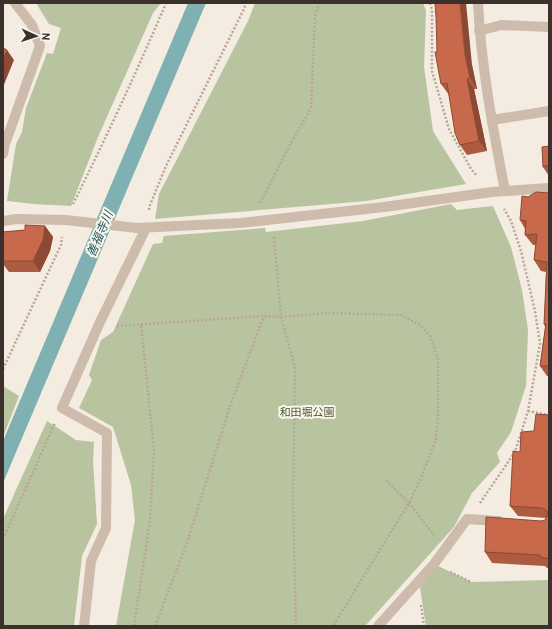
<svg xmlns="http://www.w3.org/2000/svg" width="552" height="629" font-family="'PT Sans','Noto Sans JP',sans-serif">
  <rect width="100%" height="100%" fill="#f4ebe1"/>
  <!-- green -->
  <path fill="#b8c4a0" d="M36,3H161L153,13L98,137L71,206L33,204L7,201L16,144L22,132L26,108L47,53L53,54L61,28L49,24Z
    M255,3H423L426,11L424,67L433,131L466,184L366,201L155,219L159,194L248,21Z
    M451,204L457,210L493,206L511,247L522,290L528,330L526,386L511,432L497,453L500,462L472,493L454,527L365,626H116L135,520L131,485L113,427L79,408L92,380L89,375L101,340L113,332L153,244L162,243L164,236L265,228L266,232L363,221Z
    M3,386L19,396L3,437Z
    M47,421L76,440L94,442L93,461L97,524L82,556L74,626H3V519Z
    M434,564L471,582L549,580V626H426L419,581Z"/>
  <!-- water -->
  <path fill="#7fb0b2" d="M188,3H206L3,483V441Z"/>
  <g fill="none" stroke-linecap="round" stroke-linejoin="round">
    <!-- path -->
    <path stroke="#b9a596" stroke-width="2.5" stroke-dasharray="2 2" stroke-linecap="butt" d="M430,3L432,10V71L449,129L471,169L477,176
      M260,203L290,145L311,108L315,16L319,3
      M73,204C106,138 137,71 166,3
      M149,210L150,205L166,166L243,11L246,3
      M274,237L281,317L329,313L401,315L420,325L430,336L438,359V414L436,439L422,476L409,503L333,626
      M117,326L264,316L281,317L295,367L293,500L296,626
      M3,369L61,245L62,237
      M528,411L549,415
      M386,480L409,503L434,535
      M480,503L515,452L528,411L540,344L535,311L521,251L511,221L504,209
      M3,539L55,423
      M450,572L471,582
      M421,605L424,626
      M134,626L150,521L154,450L141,325
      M155,626L187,543L230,406L264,316"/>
    <!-- service -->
    <path stroke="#cdbbac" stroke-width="10" d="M479,31L501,25L549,27
      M492,120L549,111"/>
    <!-- minor -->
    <path stroke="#cdbbac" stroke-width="10" d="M478,3C481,66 493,129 505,191
      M3,154L5,144L40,46L32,25L15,3
      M3,221L17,219L66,220L137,228L240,223L384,207L492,192L549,188
      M84,626L91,561L106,528L107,433L62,408L100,322L146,228
      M378,626L434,564L467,519L499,521"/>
  </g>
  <!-- wall -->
  <path fill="#ac5a40" d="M437,52L472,65L477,89H474L487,151L467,155L460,145L449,95L441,84Z
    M549,146V176L543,167Z
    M549,193V376H547L540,366L545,327L544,324L546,272L541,271L534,260L536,245H533L525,235V229L520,220L528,197Z
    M45,226L53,237L50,251L40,272H9L3,264V232L25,230Z
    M549,415V568H547L545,566L492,563L485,552L541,521L545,520L546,518L518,516L510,506L520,452L534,431Z"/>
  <!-- shaded-wall -->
  <path fill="#8c4a34" d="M460,3H466L472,65L477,89L470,78L465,55Z
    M7,50L14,60L3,87V59Z
    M467,79L474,89L487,151L479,141Z
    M45,226L53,237L50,251L40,272L33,261Z"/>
  <!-- building -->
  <path fill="#c8694b" stroke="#8c4a34" d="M435,3H460L465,55L470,78L467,79L479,141L460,145L455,133L447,83L441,84L435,52H437L436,17Z
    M3,48L7,50L3,59Z
    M549,146V165L543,167L542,147Z
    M536,192L549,193V366H540L546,324H544L547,262L534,260L537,234L525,235L526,221L520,220L522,196L528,197Z
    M25,225L45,226L43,240L33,261H3V232L25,230Z
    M536,414L549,415V559L540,557V555L485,552L486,517L541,521L545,520L548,515L547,511L542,508L510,506L513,451L520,452L521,432L534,431Z"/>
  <g text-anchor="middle" stroke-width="4" stroke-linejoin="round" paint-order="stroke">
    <!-- park labels -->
    <g font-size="11" fill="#4a5a2e" stroke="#fbf5ee">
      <text x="307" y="416">和田堀公園</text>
    </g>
    <!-- water labels -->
    <g font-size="12" font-style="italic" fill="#1f5a5e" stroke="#fbf5ee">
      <text transform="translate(100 234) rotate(-67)" y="4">善福寺川</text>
    </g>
  </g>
  <!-- border -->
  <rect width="552" height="629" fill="none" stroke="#3b302b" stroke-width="8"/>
  <!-- north arrow -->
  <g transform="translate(36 36) rotate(93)" stroke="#fbf5ee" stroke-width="3" paint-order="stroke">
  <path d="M0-3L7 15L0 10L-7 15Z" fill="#3b302b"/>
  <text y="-6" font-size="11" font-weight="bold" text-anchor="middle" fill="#3b302b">N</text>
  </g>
</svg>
